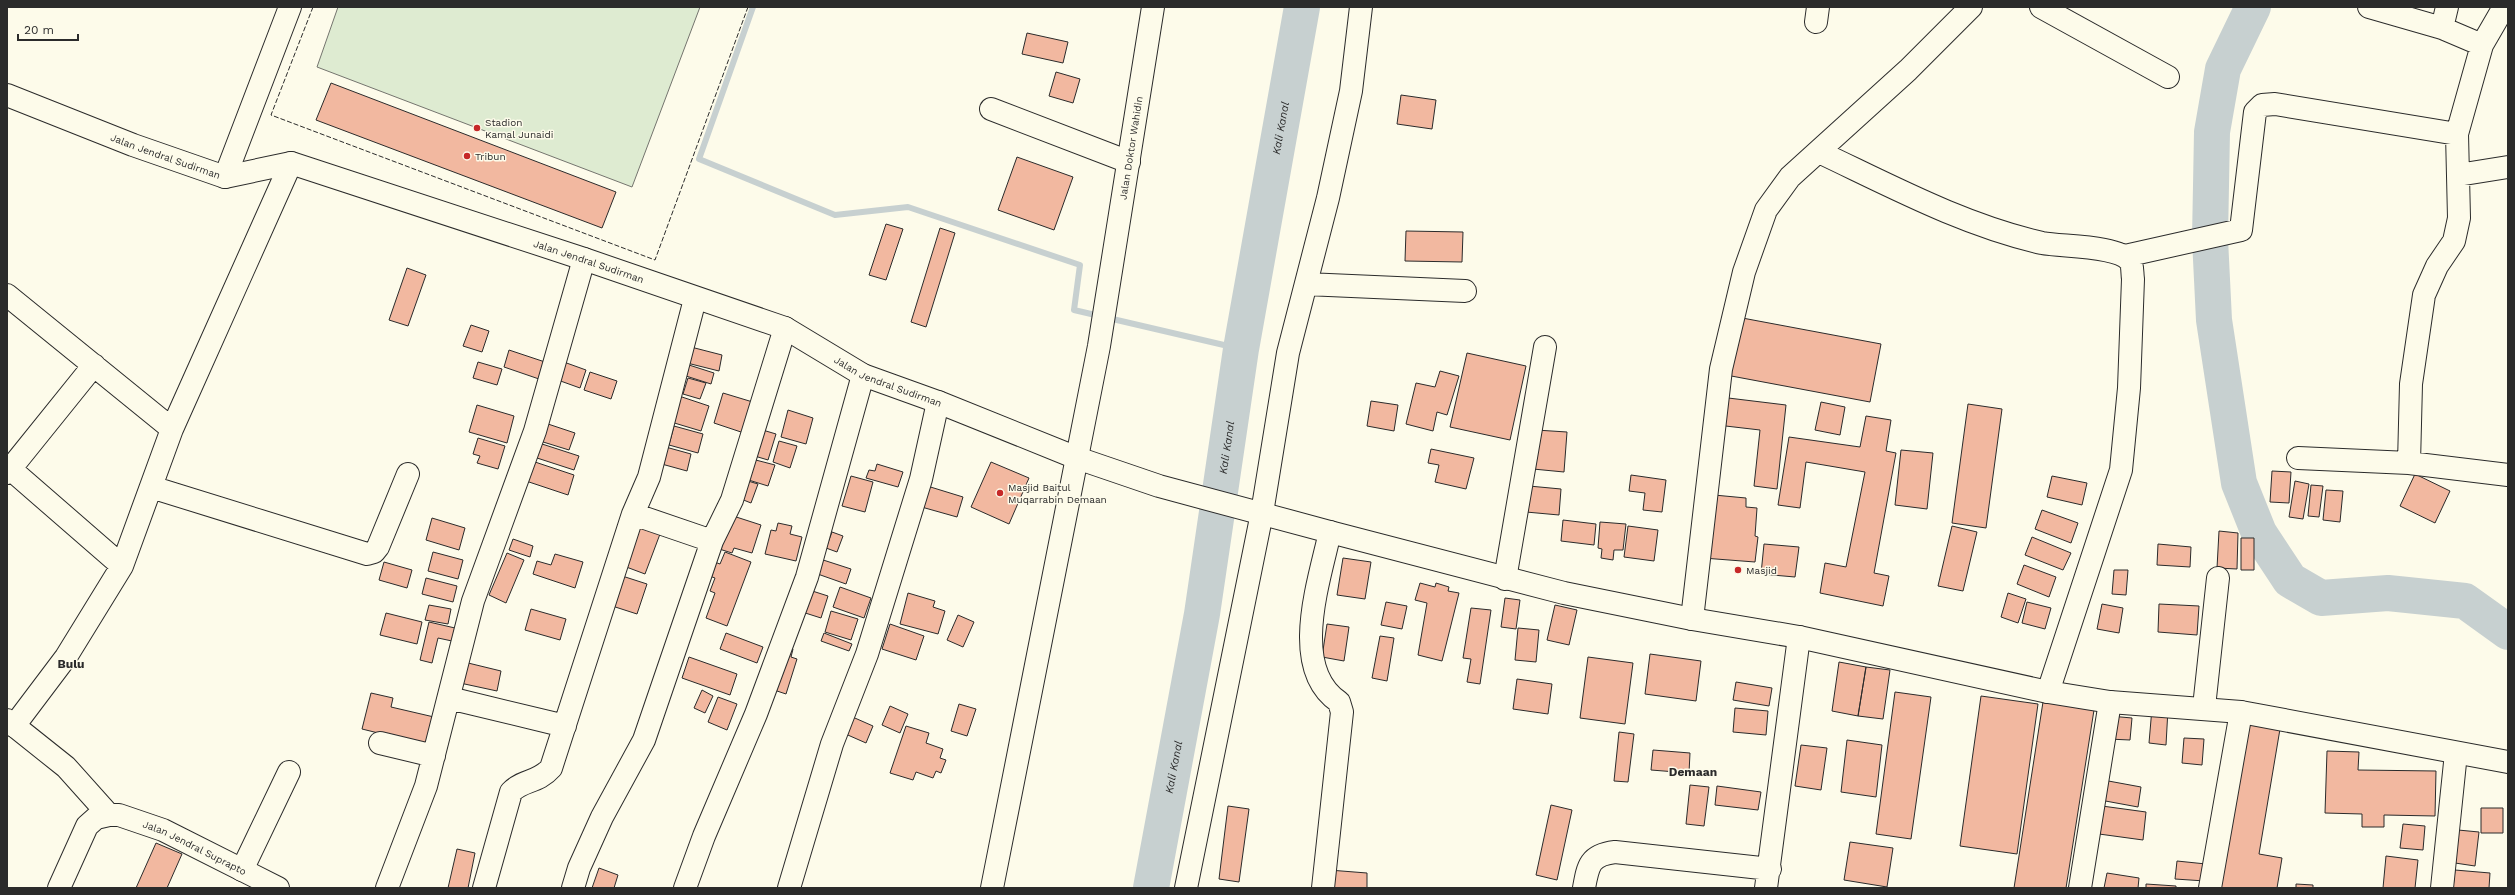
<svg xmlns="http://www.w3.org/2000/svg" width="2515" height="895" font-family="'Work Sans',sans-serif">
  <rect width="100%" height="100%" fill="#fdfbea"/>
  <!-- green -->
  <path fill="#deebd1" stroke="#74746e" d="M338,7H700L632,187L317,67Z"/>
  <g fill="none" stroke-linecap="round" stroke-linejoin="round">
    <!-- stream -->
    <path stroke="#c7d0d0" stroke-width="6" d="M753,7L699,159L835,215L908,207L1080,265L1074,310L1241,349"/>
    <!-- river -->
    <g stroke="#c7d0d0" stroke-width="36">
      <path d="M2253,7L2223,69L2212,132L2210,239L2214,320L2239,483L2259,533L2290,580L2321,598L2388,593L2465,601L2508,632"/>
      <path id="s1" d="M1151,888L1202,614L1241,349L1302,7"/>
    </g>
  </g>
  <!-- building -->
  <path fill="#f2b8a0" stroke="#2b2b2b" d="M1027,33L1068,42L1063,63L1022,54Z
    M1056,72L1080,79L1073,103L1049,96Z
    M331,83L616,192L602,228L316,120Z
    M1401,95L1436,100L1432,129L1397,124Z
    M1017,157L1073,177L1054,230L998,210Z
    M886,224L903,229L886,280L869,275Z
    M940,228L955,233L926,327L911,322Z
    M1406,231L1463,232L1462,262L1405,261Z
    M407,268L426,275L408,326L389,320Z
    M1737,317L1881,344L1870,402L1726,375Z
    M471,325L489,331L482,352L463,346Z
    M687,346L722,355L719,371L683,362Z
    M509,350L545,362L539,379L504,367Z
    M1467,353L1526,366L1510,440L1450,427Z
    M561,361L586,370L580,388L555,379Z
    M478,362L502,369L497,385L473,378Z
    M689,365L714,373L711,384L686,376Z
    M1440,371L1459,376L1447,415L1437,412L1433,431L1406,424L1416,383L1435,387Z
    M590,372L617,381L611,399L584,390Z
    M688,378L706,383L700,399L683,394Z
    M723,393L756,403L747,434L714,423Z
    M679,396L709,406L701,431L671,422Z
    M1720,397L1786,405L1777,489L1754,486L1760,430L1717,425Z
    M1371,401L1398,405L1394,431L1367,426Z
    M1821,402L1845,407L1840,435L1815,430Z
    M1968,404L2002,409L1986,528L1952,523Z
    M477,405L514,416L507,443L469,432Z
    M788,410L813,418L806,444L781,437Z
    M1866,416L1891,420L1886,451L1896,453L1874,573L1889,576L1883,606L1820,593L1825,563L1846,567L1865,472L1806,462L1800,508L1778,505L1789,437L1860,447Z
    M545,423L575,433L569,450L540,441Z
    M674,426L703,434L698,453L669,445Z
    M756,428L776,434L768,460L748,454Z
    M1536,430L1567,432L1564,472L1533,469Z
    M478,438L505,446L498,469L477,463L480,456L473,454Z
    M779,441L797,446L790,468L773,462Z
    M539,443L579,456L574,470L534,457Z
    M662,446L691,454L687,471L658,463Z
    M1431,449L1474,458L1466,489L1435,482L1439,465L1428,463Z
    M1901,450L1933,453L1927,509L1895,505Z
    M748,458L775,465L768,486L742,478Z
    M529,460L574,475L568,495L523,480Z
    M991,462L1029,478L1009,524L971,507Z
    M877,464L903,472L898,487L866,478L869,470L875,471Z
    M2272,471L2291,472L2289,503L2270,502Z
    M2415,474L2450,491L2435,523L2400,506Z
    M1631,475L1666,480L1662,512L1643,510L1645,493L1629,491Z
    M851,476L873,482L865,512L842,506Z
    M2052,476L2087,483L2082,505L2047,497Z
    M748,481L758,484L751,503L741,499Z
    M2295,481L2309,484L2303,519L2289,517Z
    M924,485L963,497L957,517L918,506Z
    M2311,485L2323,486L2319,517L2308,516Z
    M1529,486L1561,489L1559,515L1526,512Z
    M2326,490L2343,491L2340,522L2323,520Z
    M1714,495L1746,498V507L1757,508L1755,536L1758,537L1755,562L1703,558Z
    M2042,510L2078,523L2071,543L2035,529Z
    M727,514L761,525L752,553L734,548L732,553L716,548Z
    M432,518L465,528L459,550L426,540Z
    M1563,520L1596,524L1594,545L1561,541Z
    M1600,522L1626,524L1623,550H1614L1613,560L1601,558L1602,549L1598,548Z
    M778,523L792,526L790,534L802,537L796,561L765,554L771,530L776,531Z
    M636,525L660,534L645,574L621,565Z
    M1628,526L1658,530L1654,561L1624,557Z
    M1952,526L1977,532L1963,591L1938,586Z
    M2219,531L2238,533L2237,569L2217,568Z
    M832,532L843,536L837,552L826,548Z
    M2032,537L2071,553L2063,570L2025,555Z
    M2241,538H2254V570H2241Z
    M513,539L533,546L530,557L509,550Z
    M1764,544L1799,547L1795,577L1761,574Z
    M2158,544L2191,547L2190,567L2157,565Z
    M433,552L463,560L458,579L428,571Z
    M725,552L751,562L727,626L706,618L715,593L710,591L715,578L707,575L712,561L720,564Z
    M507,553L524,560L506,603L489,595Z
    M555,554L583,562L575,588L533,574L537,561L551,565Z
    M817,558L851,569L846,584L812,572Z
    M1343,558L1371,562L1365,599L1337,595Z
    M384,562L412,570L407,588L379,580Z
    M2024,565L2056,577L2049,597L2017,584Z
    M2114,570H2128L2126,595L2112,594Z
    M616,574L647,584L637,614L606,604Z
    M426,578L457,586L453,602L422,594Z
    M1420,583L1435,587L1436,583L1449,587L1448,591L1459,593L1442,661L1418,655L1427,603L1415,600Z
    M840,587L871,598L864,618L833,607Z
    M806,589L828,596L821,618L799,611Z
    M908,593L935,601L933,607L945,611L938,634L900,624Z
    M2008,593L2026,599L2018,623L2001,617Z
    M1505,598L1520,600L1516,629L1501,627Z
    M1386,602L1407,606L1402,629L1381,625Z
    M2027,602L2051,608L2045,629L2022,623Z
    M2102,604L2123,608L2119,633L2097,629Z
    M2159,604L2199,606L2197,635L2158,632Z
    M429,605L451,609L448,624L425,620Z
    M1555,605L1577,610L1569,645L1547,640Z
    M1471,608L1491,610L1480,684L1467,682L1471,659L1463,658Z
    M531,609L566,619L560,640L525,630Z
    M831,611L858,619L851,640L825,632Z
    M386,613L422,622L417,644L380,635Z
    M958,615L974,622L963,647L947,640Z
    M429,622L455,628L452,641L438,638L432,663L420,660Z
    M890,624L924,636L916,660L882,649Z
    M1327,624L1349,627L1344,661L1322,657Z
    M1518,628L1539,630L1536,662L1515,660Z
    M726,633L763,647L757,663L720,649Z
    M824,633L852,644L849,651L821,641Z
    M1380,636L1394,638L1387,681L1372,678Z
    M784,646L793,649L791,657L797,659L786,694L771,689Z
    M1650,654L1701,661L1696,701L1645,694Z
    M689,657L737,674L730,695L682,678Z
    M1588,657L1633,663L1625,724L1580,718Z
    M464,662L501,671L497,691L460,683Z
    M1839,662L1866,667L1858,716L1832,711Z
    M1866,667L1890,670L1883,719L1858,716Z
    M1517,679L1552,684L1548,714L1513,709Z
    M1736,682L1772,688L1769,706L1733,700Z
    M702,690L713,696L705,713L694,708Z
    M1895,692L1931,697L1911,839L1876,834Z
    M371,693L393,698L391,707L434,717L427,745L362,729Z
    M1981,696L2038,704L2017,854L1960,846Z
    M718,697L737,704L727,730L708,722Z
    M2043,702L2094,710L2066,888H2014Z
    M959,704L976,709L967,736L951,731Z
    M890,706L908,714L900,733L882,725Z
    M1735,708L1768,711L1766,735L1733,732Z
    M2152,708L2168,709L2166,745L2149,743Z
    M848,715L873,726L866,743L841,732Z
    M2110,716L2132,718L2130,740L2108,739Z
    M2242,723L2280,729L2259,854L2282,858L2277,888H2214Z
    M906,726L929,733L926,743L943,749L940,758L946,760L941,773L936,771L933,778L916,772L913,780L890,773Z
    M1619,732L1634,734L1628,782L1614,781Z
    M2184,738L2204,739L2202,765L2182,763Z
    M1847,740L1882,745L1876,797L1841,792Z
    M1801,745L1827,748L1821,790L1795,786Z
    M1653,750L1690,753L1689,773L1651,770Z
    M2327,751L2359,752L2358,770L2436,771L2435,816L2384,815V827H2362V814L2325,813Z
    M2103,780L2141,787L2138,807L2100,800Z
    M1690,785L1709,787L1704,826L1686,824Z
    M1717,786L1761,792L1758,810L1715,805Z
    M1551,805L1572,810L1557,880L1536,875Z
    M1228,806L1249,809L1239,882L1219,879Z
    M2102,806L2146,812L2143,840L2099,834Z
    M2481,808H2503V833H2481Z
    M2403,824L2425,826L2423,850L2400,848Z
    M2458,830L2479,832L2475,866L2455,863Z
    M1850,842L1893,848L1887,887L1844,880Z
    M156,843L182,854L167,888H136Z
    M457,849L475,853L468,888H448Z
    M2386,856L2418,860L2415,888H2383Z
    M2177,861L2206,864L2205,881L2175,879Z
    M599,868L618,875L614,888H592Z
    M1329,870L1367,873V888H1328Z
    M2455,870L2490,873L2489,888H2453Z
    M2107,873L2139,878L2138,888H2104Z
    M2146,884L2176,886V888H2146Z
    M2296,884L2313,885V888H2296Z"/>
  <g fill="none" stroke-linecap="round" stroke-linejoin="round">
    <defs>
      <path id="minor" d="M2041,7L2168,77
        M2369,7L2442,28L2482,45
        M1816,22L1818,7
        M2442,28L2447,7
        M991,109L1129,162
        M1819,152C1891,186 1963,225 2042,243C2062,247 2117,245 2130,261C2133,265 2132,273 2133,279L2129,388L2121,470L2048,692
        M2458,175L2508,167
        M225,177L290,7
        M2125,256L2241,230L2255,112L2262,105L2275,104L2457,134
        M1306,284L1465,291
        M7,295L172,429
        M2298,458L2409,463L2508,475
        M2409,463L2411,384L2424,295L2437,266L2454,241L2459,218L2457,134L2482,45L2504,7
        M7,466L122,566
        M7,473L94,365
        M151,487L367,554L374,552L378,547L408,474
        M633,514L712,541
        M1505,579L1545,347
        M1692,619L1721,369L1744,272L1766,210L1790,177L1908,70L1971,7
        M449,698L565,726
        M2204,707L2218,578
        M14,726L66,657L122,566L172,429L291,163
        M380,743L434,756
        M242,870L289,772
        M387,888L426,786L473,601L535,431L584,259
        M484,888L511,792C522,780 538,783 551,768L633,514L649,477L695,299
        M573,888L579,868L602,817L644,740L712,541L732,500L785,328
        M685,888L704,836L756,714L807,577L863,375
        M789,888L832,744L867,654L921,479L938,402
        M1186,888L1262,513L1288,353L1328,198L1351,91L1361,7
        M1323,888L1342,712L1339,702C1289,668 1319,582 1330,532
        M1584,888C1588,865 1590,855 1615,852L1770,869
        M1766,888L1799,637
        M2080,888L2110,702
        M2210,888L2241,712
        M2442,888L2456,753"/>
      <g id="major">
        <path id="s2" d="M7,95L133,145L225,177L291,163L584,259L785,328L863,375L938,402L1077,458L1159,486L1330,532L1564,593L1692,619L1799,637L2048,692L2110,702L2241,712L2508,762"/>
        <path d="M7,720L66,767L109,815"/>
        <path id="s3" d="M59,888L87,826L96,818L109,815H119L163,830L278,888"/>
        <path id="s4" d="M992,888L1099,346L1153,7"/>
      </g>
    </defs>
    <!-- minor casing -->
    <use href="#minor" stroke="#2b2b2b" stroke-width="24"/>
    <!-- major casing -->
    <use href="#major" stroke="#2b2b2b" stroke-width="24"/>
    <!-- minor -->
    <use href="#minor" stroke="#fdfbea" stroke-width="22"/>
    <!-- major -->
    <use href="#major" stroke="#fdfbea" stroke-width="22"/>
    <!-- fence -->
    <path stroke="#2b2b2b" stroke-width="1" stroke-dasharray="5 2" stroke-linecap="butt" d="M313,7L271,115L655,260L748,7"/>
  </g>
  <!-- markers -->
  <g fill="#c62828" stroke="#fdfbea" stroke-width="1.5">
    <circle cx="477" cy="128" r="4"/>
    <circle cx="467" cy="156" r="4"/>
    <circle cx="1000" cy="493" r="4"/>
    <circle cx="1738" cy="570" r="4"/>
  </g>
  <g text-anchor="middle" stroke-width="3" stroke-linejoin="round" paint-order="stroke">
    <!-- poi labels -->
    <g font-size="10" fill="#2b2b2b" stroke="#fdfbea" text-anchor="start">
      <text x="485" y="126">Stadion<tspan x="485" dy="12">Kamal Junaidi</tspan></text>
      <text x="475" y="160">Tribun</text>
      <text x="1008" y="491">Masjid Baitul<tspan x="1008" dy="12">Muqarrabin Demaan</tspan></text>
      <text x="1746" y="574">Masjid</text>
    </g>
    <!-- street labels -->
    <g font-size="10" fill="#2b2b2b" stroke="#fdfbea">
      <text dy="4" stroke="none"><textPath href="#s4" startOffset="753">Jalan Doktor Wahidin</textPath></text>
      <text dy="4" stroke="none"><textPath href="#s2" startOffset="170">Jalan Jendral Sudirman</textPath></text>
      <text dy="4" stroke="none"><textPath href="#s2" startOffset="614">Jalan Jendral Sudirman</textPath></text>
      <text dy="4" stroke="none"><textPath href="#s2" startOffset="938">Jalan Jendral Sudirman</textPath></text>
      <text dy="4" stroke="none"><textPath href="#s3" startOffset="186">Jalan Jendral Suprapto</textPath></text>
    </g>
    <!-- water labels -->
    <g font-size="11" font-style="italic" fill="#2b2b2b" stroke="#fdfbea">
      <text dy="4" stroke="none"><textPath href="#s1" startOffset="771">Kali Kanal</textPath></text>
      <text dy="4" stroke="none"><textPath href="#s1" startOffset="447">Kali Kanal</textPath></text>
      <text dy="4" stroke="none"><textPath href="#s1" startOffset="123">Kali Kanal</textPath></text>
    </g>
    <!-- quarter labels -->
    <g font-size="12" font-weight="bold" fill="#2b2b2b" stroke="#fdfbea">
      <text x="71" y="668">Bulu</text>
      <text x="1693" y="776">Demaan</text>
    </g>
  </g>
  <!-- border -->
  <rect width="2515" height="895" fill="none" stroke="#2b2b2b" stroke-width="16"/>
  <!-- scale -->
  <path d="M18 34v6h60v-6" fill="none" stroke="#2b2b2b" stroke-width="2"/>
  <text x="24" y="34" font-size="12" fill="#2b2b2b" stroke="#fdfbea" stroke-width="3" paint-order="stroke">20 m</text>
</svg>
